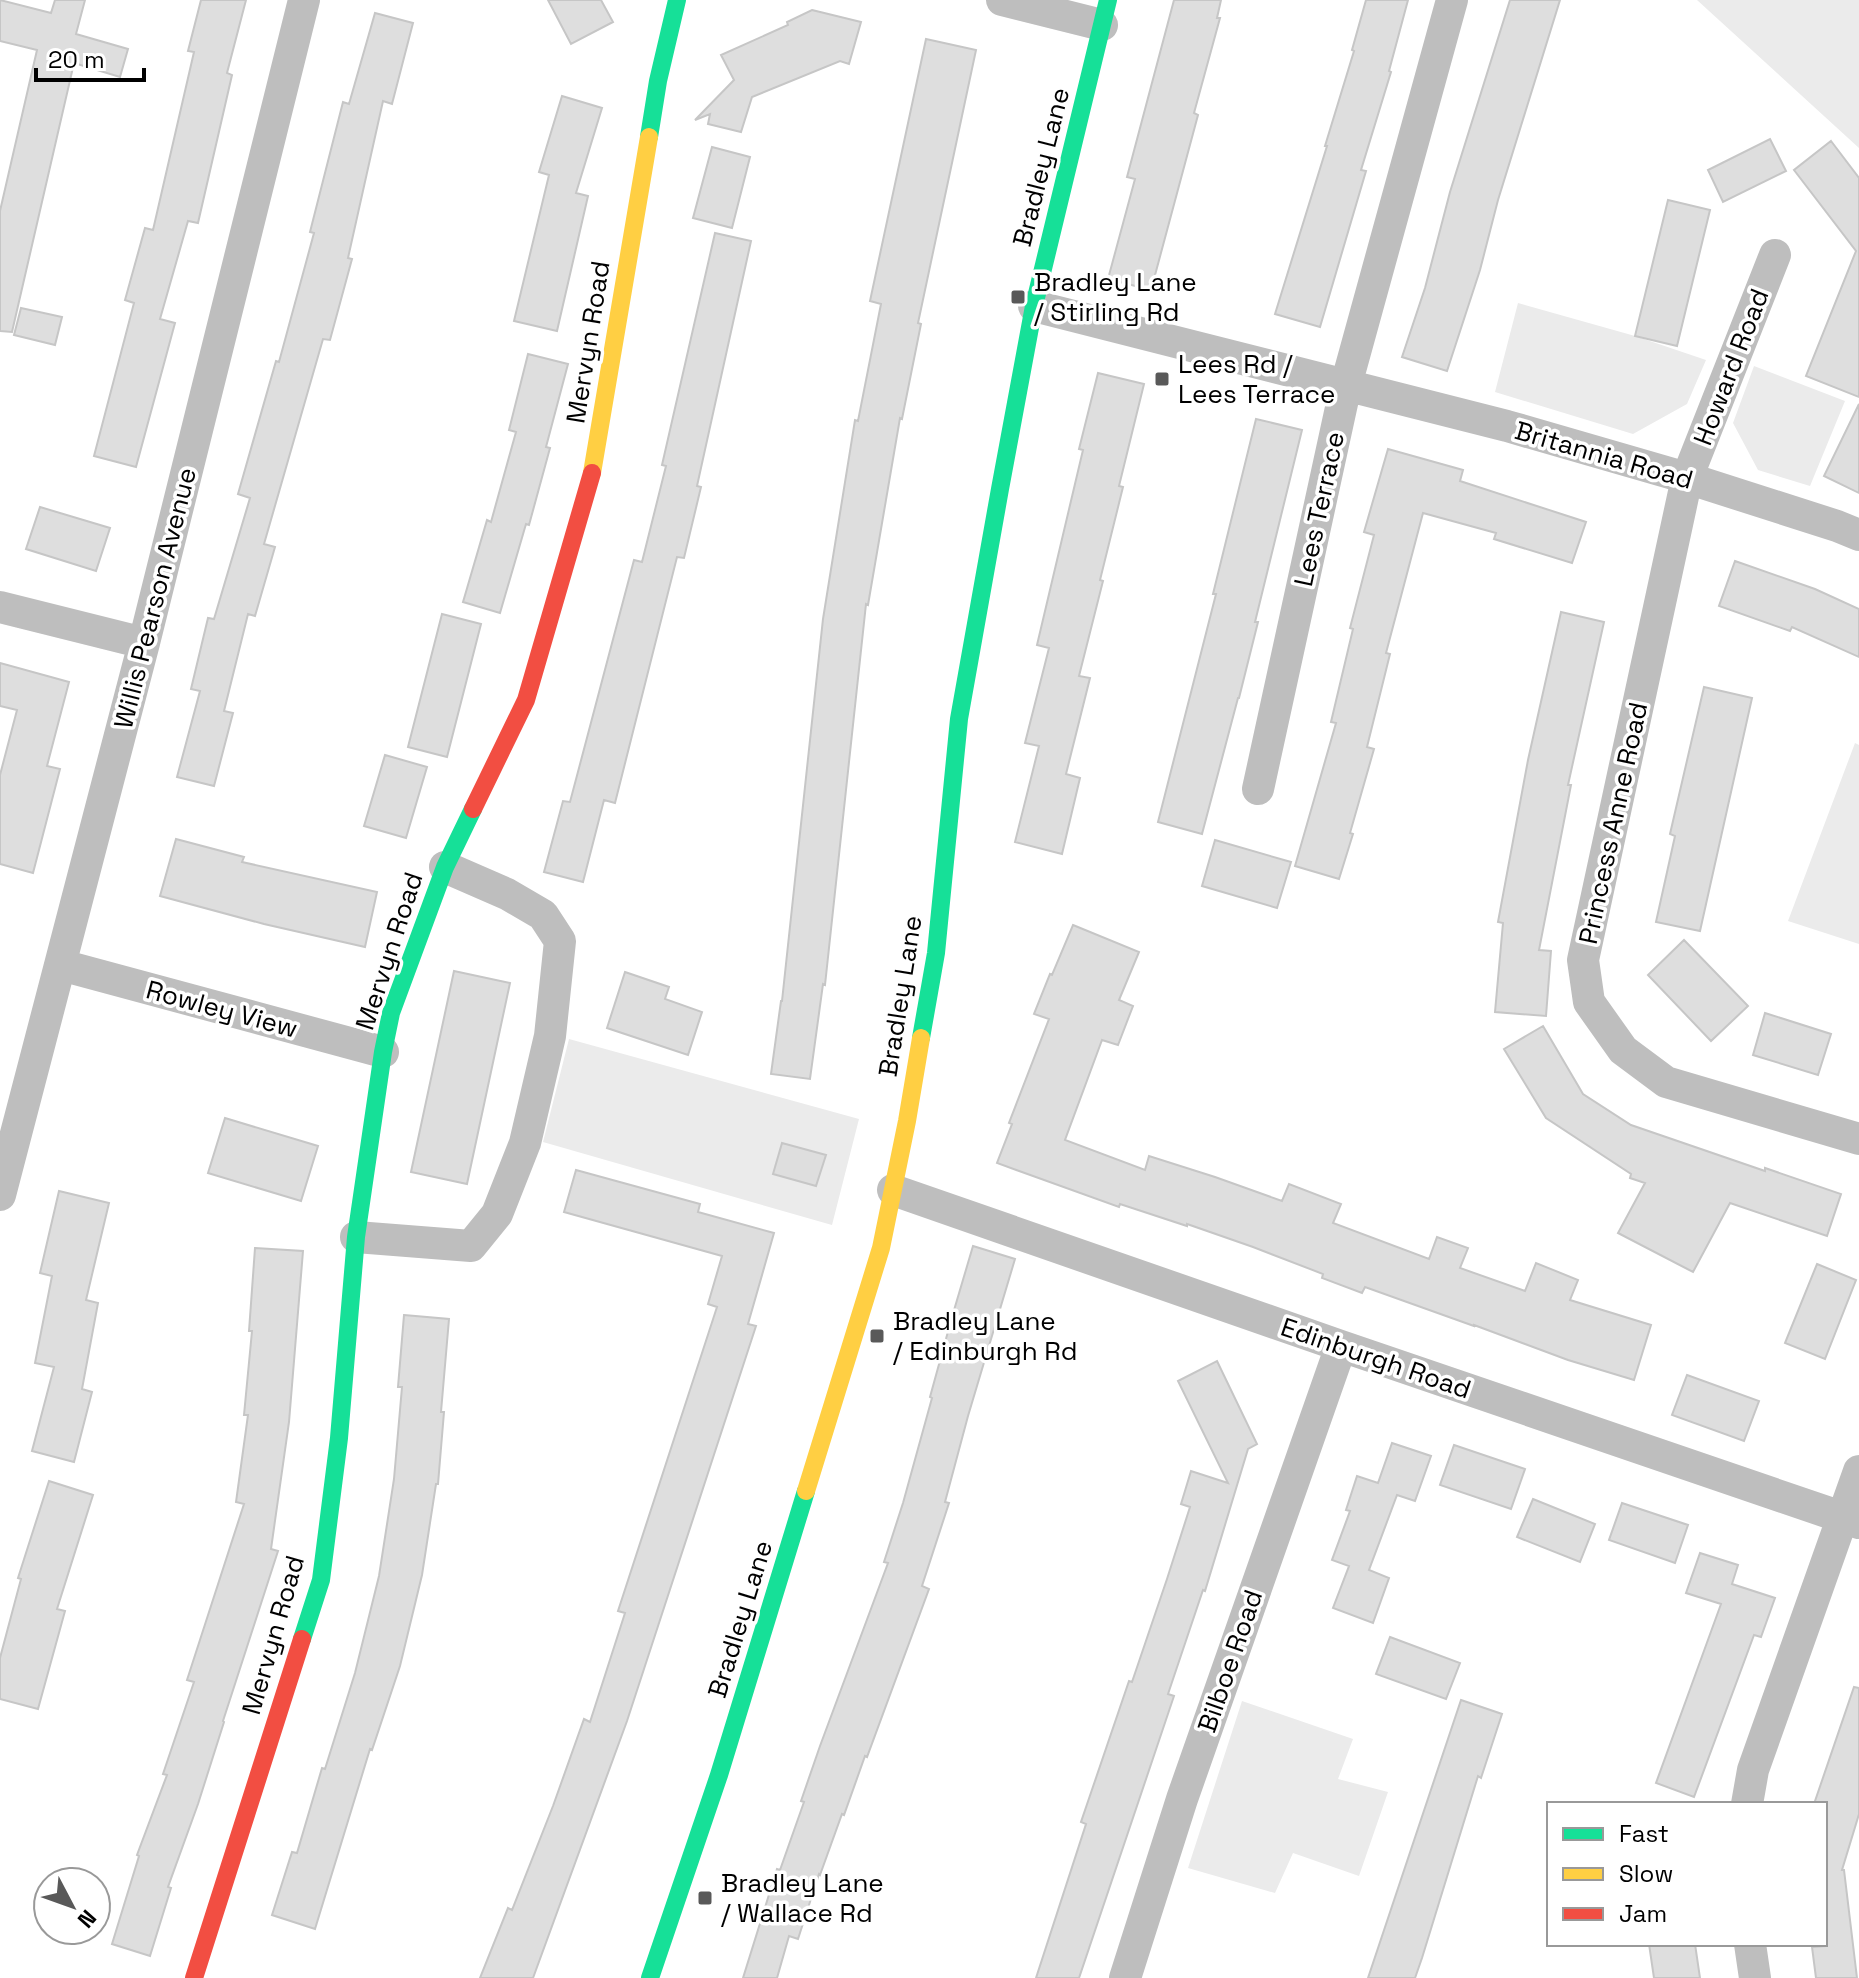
<svg xmlns="http://www.w3.org/2000/svg" width="1859" height="1978" font-family="'Space Grotesk',sans-serif">
  <rect width="100%" height="100%" fill="#fff"/>
  <!-- green -->
  <path fill="#ebebeb" d="M1697,0H1859V148Z
    M1518,303L1635,336L1706,360L1687,404L1633,434L1495,392Z
    M1754,366L1845,401L1810,486L1758,470L1733,423Z
    M1855,743L1859,745V944L1788,921Z
    M569,1039L859,1119L832,1225L543,1142Z
    M1242,1701L1353,1739L1338,1779L1388,1792L1359,1876L1293,1853L1275,1893L1188,1868Z"/>
  <!-- building -->
  <path fill="#dedede" stroke="#c6c6c6" stroke-width="2" d="M0,0L51,13L55,0H85L76,34L128,49L120,77L74,63L12,332L0,331V211L37,50L0,41Z
    M201,0H246L227,73L232,75L198,223L188,221L160,319L175,323L136,467L94,456L134,303L125,300L145,228L153,230L194,52L188,51Z
    M548,0H601L613,22L571,44Z
    M1174,0H1221L1217,18H1220L1194,113L1198,115L1151,290L1108,279L1135,179L1127,177Z
    M1366,0H1408L1389,71L1391,72L1361,170L1366,171L1320,327L1275,314L1327,146H1325L1354,51L1352,50Z
    M1510,0H1560L1498,200L1480,270L1447,371L1402,357L1425,288L1450,192Z
    M812,10L861,22L849,64L840,61L752,97L741,132L708,124L710,114L695,120L734,80L721,55L788,25L787,22Z
    M375,13L413,23L392,104L383,101L348,258L352,259L330,340L323,339L264,544L275,547L255,616L248,614L224,711L233,713L214,786L177,777L200,691L191,689L208,618L214,619L250,498L238,494L276,361L279,362L314,233L310,232L343,102L349,104Z
    M926,39L976,50L918,323L921,324L902,419L900,418L868,605L866,604L825,985L823,984L810,1079L771,1074L781,1001H782L823,619L855,420L858,421L881,304L870,301Z
    M562,96L602,108L576,193L588,196L557,331L514,321L549,175L539,172Z
    M1770,139L1786,171L1723,202L1708,170Z
    M1831,141L1859,178V397L1806,376L1856,251L1794,170Z
    M712,147L750,157L732,228L693,218Z
    M1668,200L1710,210L1677,346L1635,336Z
    M715,233L751,241L697,486L701,487L684,558L677,557L615,803L604,800L583,882L544,872L563,801L570,802L634,560L642,562L666,466L662,465Z
    M21,308L62,317L55,345L14,335Z
    M528,354L568,364L546,447L550,448L529,525L526,524L500,613L463,602L487,520L491,522L516,432L509,430Z
    M1098,373L1144,384L1119,486L1123,487L1100,580L1103,581L1079,676L1090,678L1066,774L1080,778L1062,854L1015,842L1039,746L1025,743L1049,648L1037,645L1083,450L1079,449Z
    M1859,404V493L1824,476Z
    M1256,419L1302,430L1255,622H1258L1239,698H1238L1202,834L1158,822L1216,594H1213Z
    M1388,449L1463,470L1460,481L1586,522L1572,563L1494,539L1496,533L1423,513L1386,653L1390,654L1367,747L1374,749L1350,833L1353,834L1339,879L1295,866L1336,723L1331,722L1353,629L1350,628L1374,535L1364,532Z
    M40,507L110,528L96,571L26,549Z
    M1735,561L1815,589L1859,609V657L1792,627L1790,631L1719,606Z
    M1561,612L1604,622L1568,785H1571L1539,950L1551,951L1546,1016L1495,1012L1503,923L1498,922L1528,760Z
    M442,614L481,624L447,757L408,747Z
    M0,663L69,682L47,766L60,769L33,873L0,864V775L17,710L0,706Z
    M1704,687L1752,698L1700,931L1656,922L1675,836L1670,834Z
    M385,755L427,767L406,838L364,826Z
    M176,839L244,857L242,862L377,892L365,947L264,924L160,896Z
    M1215,840L1291,862L1277,908L1202,886Z
    M1073,925L1139,952L1119,1000L1133,1006L1118,1045L1102,1040L1065,1140L1145,1170L1149,1156L1215,1177L1282,1201L1289,1184L1341,1204L1333,1223L1429,1259L1437,1237L1468,1248L1460,1268L1525,1291L1536,1263L1578,1280L1570,1300L1651,1325L1634,1380L1568,1360L1474,1325V1326L1365,1287L1362,1293L1322,1278L1323,1274L1253,1247L1187,1224V1226L1120,1204L1119,1207L997,1163L1012,1124L1009,1123L1049,1019L1034,1014L1050,974L1052,975Z
    M1684,940L1748,1006L1711,1041L1648,975Z
    M454,971L510,983L467,1184L411,1172Z
    M625,972L669,987L665,999L702,1012L688,1055L607,1028Z
    M1765,1013L1831,1034L1818,1075L1753,1055Z
    M1543,1026L1583,1094L1631,1125L1765,1171V1168L1841,1194L1827,1236L1730,1203L1693,1272L1618,1233L1645,1183L1630,1178L1631,1174L1546,1118L1504,1049Z
    M225,1118L318,1146L301,1201L208,1173Z
    M782,1143L826,1155L816,1186L773,1174Z
    M576,1170L700,1204L698,1212L774,1233L748,1324L756,1326L627,1721L533,1978H480L508,1908L512,1910L553,1806L584,1719L590,1722L625,1613L618,1611L717,1307L708,1304L722,1256L564,1212Z
    M59,1191L109,1203L86,1300L98,1303L82,1389L92,1392L74,1462L32,1451L54,1367L35,1363L52,1276L40,1273Z
    M973,1246L1015,1259L968,1416L945,1502L949,1503L922,1586L929,1589L867,1757L865,1756L844,1815L842,1814L820,1875L819,1874L798,1939L789,1936L777,1978H743L777,1869L780,1870L804,1802L801,1801L820,1746L888,1563L884,1562L903,1503L932,1398L930,1397L952,1317Z
    M255,1248L303,1251L289,1422L271,1549L278,1551L223,1721L224,1722L198,1804L168,1887L171,1888L150,1956L112,1944L139,1856L137,1855L167,1775L163,1774L194,1682L187,1680L244,1504L236,1502L248,1415H244L252,1331H249Z
    M1817,1264L1856,1280L1825,1359L1785,1343Z
    M404,1315L449,1319L441,1412H444L438,1484H436L422,1575L400,1666L372,1750L370,1749L315,1929L272,1915L292,1852L297,1853L322,1768L325,1769L355,1673L379,1576L394,1479L402,1387H398Z
    M1217,1361L1257,1444L1248,1449L1205,1591L1203,1590L1168,1694L1174,1696L1079,1978H1036L1086,1824L1081,1822L1129,1681L1132,1682L1167,1579L1190,1507L1181,1504L1191,1471L1228,1483L1178,1381Z
    M1687,1375L1759,1401L1744,1441L1672,1415Z
    M1392,1443L1431,1456L1415,1501L1397,1495L1369,1570L1389,1578L1373,1623L1333,1608L1349,1566L1332,1560L1350,1511L1346,1510L1357,1476L1378,1483Z
    M1454,1445L1525,1469L1511,1509L1440,1485Z
    M49,1481L93,1495L57,1609L65,1611L38,1709L0,1699V1658L21,1579L18,1578Z
    M1533,1499L1595,1524L1580,1562L1517,1537Z
    M1622,1503L1688,1525L1675,1563L1609,1540Z
    M1700,1553L1738,1565L1732,1584L1775,1598L1761,1637L1754,1635L1694,1797L1656,1783L1721,1604L1686,1593Z
    M1390,1637L1460,1663L1446,1699L1376,1674Z
    M1854,1687L1859,1688V1814L1842,1870H1844L1857,1978H1816L1812,1947L1825,1946V1804H1814Z
    M1461,1700L1502,1714L1481,1778L1478,1776L1422,1958L1415,1978H1368Z
    M1649,1944H1695L1700,1978H1654Z"/>
  <g fill="none" stroke-linecap="round" stroke-linejoin="round">
    <!-- street -->
    <path stroke="#bebebe" stroke-width="32" d="M1002,0L1102,25
      M1775,255L1687,478L1583,960L1589,1002L1623,1050L1666,1082L1859,1139
      M1034,306L1507,426L1687,478L1837,526L1859,535
      M0,607L144,643
      M1258,789L1346,385L1452,0
      M61,965L383,1052
      M893,1190L1341,1346L1859,1523
      M0,1195L144,643L304,0
      M356,1237L471,1246L497,1214L525,1143L550,1036L560,941L543,915L507,894L445,867
      M1747,1804L1753,1770L1859,1471
      M1750,1944L1755,1978
      M1125,1978L1182,1799L1341,1346"/>
    <!-- fast -->
    <path stroke="#16e098" stroke-width="18" d="M649,137L658,81L677,0
      M921,1038L936,953L959,719L1000,489L1034,306L1108,0
      M302,1639L321,1580L339,1438L356,1237L383,1052L391,1013L445,867L473,809
      M650,1978L719,1775L806,1491"/>
    <!-- slow -->
    <path stroke="#ffcf43" stroke-width="18" d="M592,473L649,137
      M806,1491L881,1248L907,1121L921,1038"/>
    <!-- jam -->
    <path stroke="#f24e42" stroke-width="18" d="M473,809L526,700L592,473
      M194,1978L302,1639"/>
  </g>
  <!-- markers -->
  <g fill="#595959" stroke="#fff" stroke-width="3">
    <rect x="1010" y="289" width="16" height="16" rx="4"/>
    <rect x="1154" y="371" width="16" height="16" rx="4"/>
    <rect x="869" y="1328" width="16" height="16" rx="4"/>
    <rect x="697" y="1890" width="16" height="16" rx="4"/>
  </g>
  <g text-anchor="middle" stroke-width="7" stroke-linejoin="round" paint-order="stroke">
    <!-- street labels -->
    <g font-size="26" fill="#000" stroke="#fff">
      <text transform="translate(1041 167) rotate(-76)" y="9">Bradley Lane</text>
      <text transform="translate(588 342) rotate(-81)" y="9">Mervyn Road</text>
      <text transform="translate(1731 367) rotate(-69)" y="9">Howard Road</text>
      <text transform="translate(1604 455) rotate(16)" y="9">Britannia Road</text>
      <text transform="translate(1319 509) rotate(-78)" y="9">Lees Terrace</text>
      <text transform="translate(155 598) rotate(-76)" y="9">Willis Pearson Avenue</text>
      <text transform="translate(1613 823) rotate(-78)" y="9">Princess Anne Road</text>
      <text transform="translate(389 951) rotate(-72)" y="9">Mervyn Road</text>
      <text transform="translate(900 996) rotate(-81)" y="9">Bradley Lane</text>
      <text transform="translate(222 1009) rotate(15)" y="9">Rowley View</text>
      <text transform="translate(1376 1358) rotate(19)" y="9">Edinburgh Road</text>
      <text transform="translate(740 1619) rotate(-73)" y="9">Bradley Lane</text>
      <text transform="translate(273 1635) rotate(-74)" y="9">Mervyn Road</text>
      <text transform="translate(1230 1661) rotate(-71)" y="9">Bilboe Road</text>
    </g>
    <!-- poi labels -->
    <g font-size="26" fill="#000" stroke="#fff" text-anchor="start">
      <text x="1034" y="291">Bradley Lane<tspan x="1034" dy="30">/ Stirling Rd</tspan></text>
      <text x="1178" y="373">Lees Rd /<tspan x="1178" dy="30">Lees Terrace</tspan></text>
      <text x="893" y="1330">Bradley Lane<tspan x="893" dy="30">/ Edinburgh Rd</tspan></text>
      <text x="721" y="1892">Bradley Lane<tspan x="721" dy="30">/ Wallace Rd</tspan></text>
    </g>
  </g>
  <!-- legend -->
  <rect x="1547" y="1802" width="280" height="144" fill="#ffffff" stroke="#999999" stroke-width="2"/>
  <rect x="1563" y="1828" width="40" height="12" fill="#16e098" stroke="#999999" stroke-width="2"/>
  <text x="1619" y="1842" font-size="24" fill="#000000">Fast</text>
  <rect x="1563" y="1868" width="40" height="12" fill="#ffcf43" stroke="#999999" stroke-width="2"/>
  <text x="1619" y="1882" font-size="24" fill="#000000">Slow</text>
  <rect x="1563" y="1908" width="40" height="12" fill="#f24e42" stroke="#999999" stroke-width="2"/>
  <text x="1619" y="1922" font-size="24" fill="#000000">Jam</text>
  <!-- north arrow -->
  <g transform="translate(72 1906) rotate(131)"><circle r="38" fill="#ffffff" stroke="#999999" stroke-width="2"/>
  <path d="M0-6L14 30L0 20L-14 30Z" fill="#595959"/>
  <text y="-12" font-size="22" font-weight="bold" text-anchor="middle" fill="#000000">N</text>
  </g>
  <!-- scale -->
  <path d="M36 68v12h108v-12" fill="none" stroke="#000000" stroke-width="4"/>
  <text x="48" y="68" font-size="24" fill="#000000" stroke="#ffffff" stroke-width="6" paint-order="stroke">20 m</text>
</svg>
